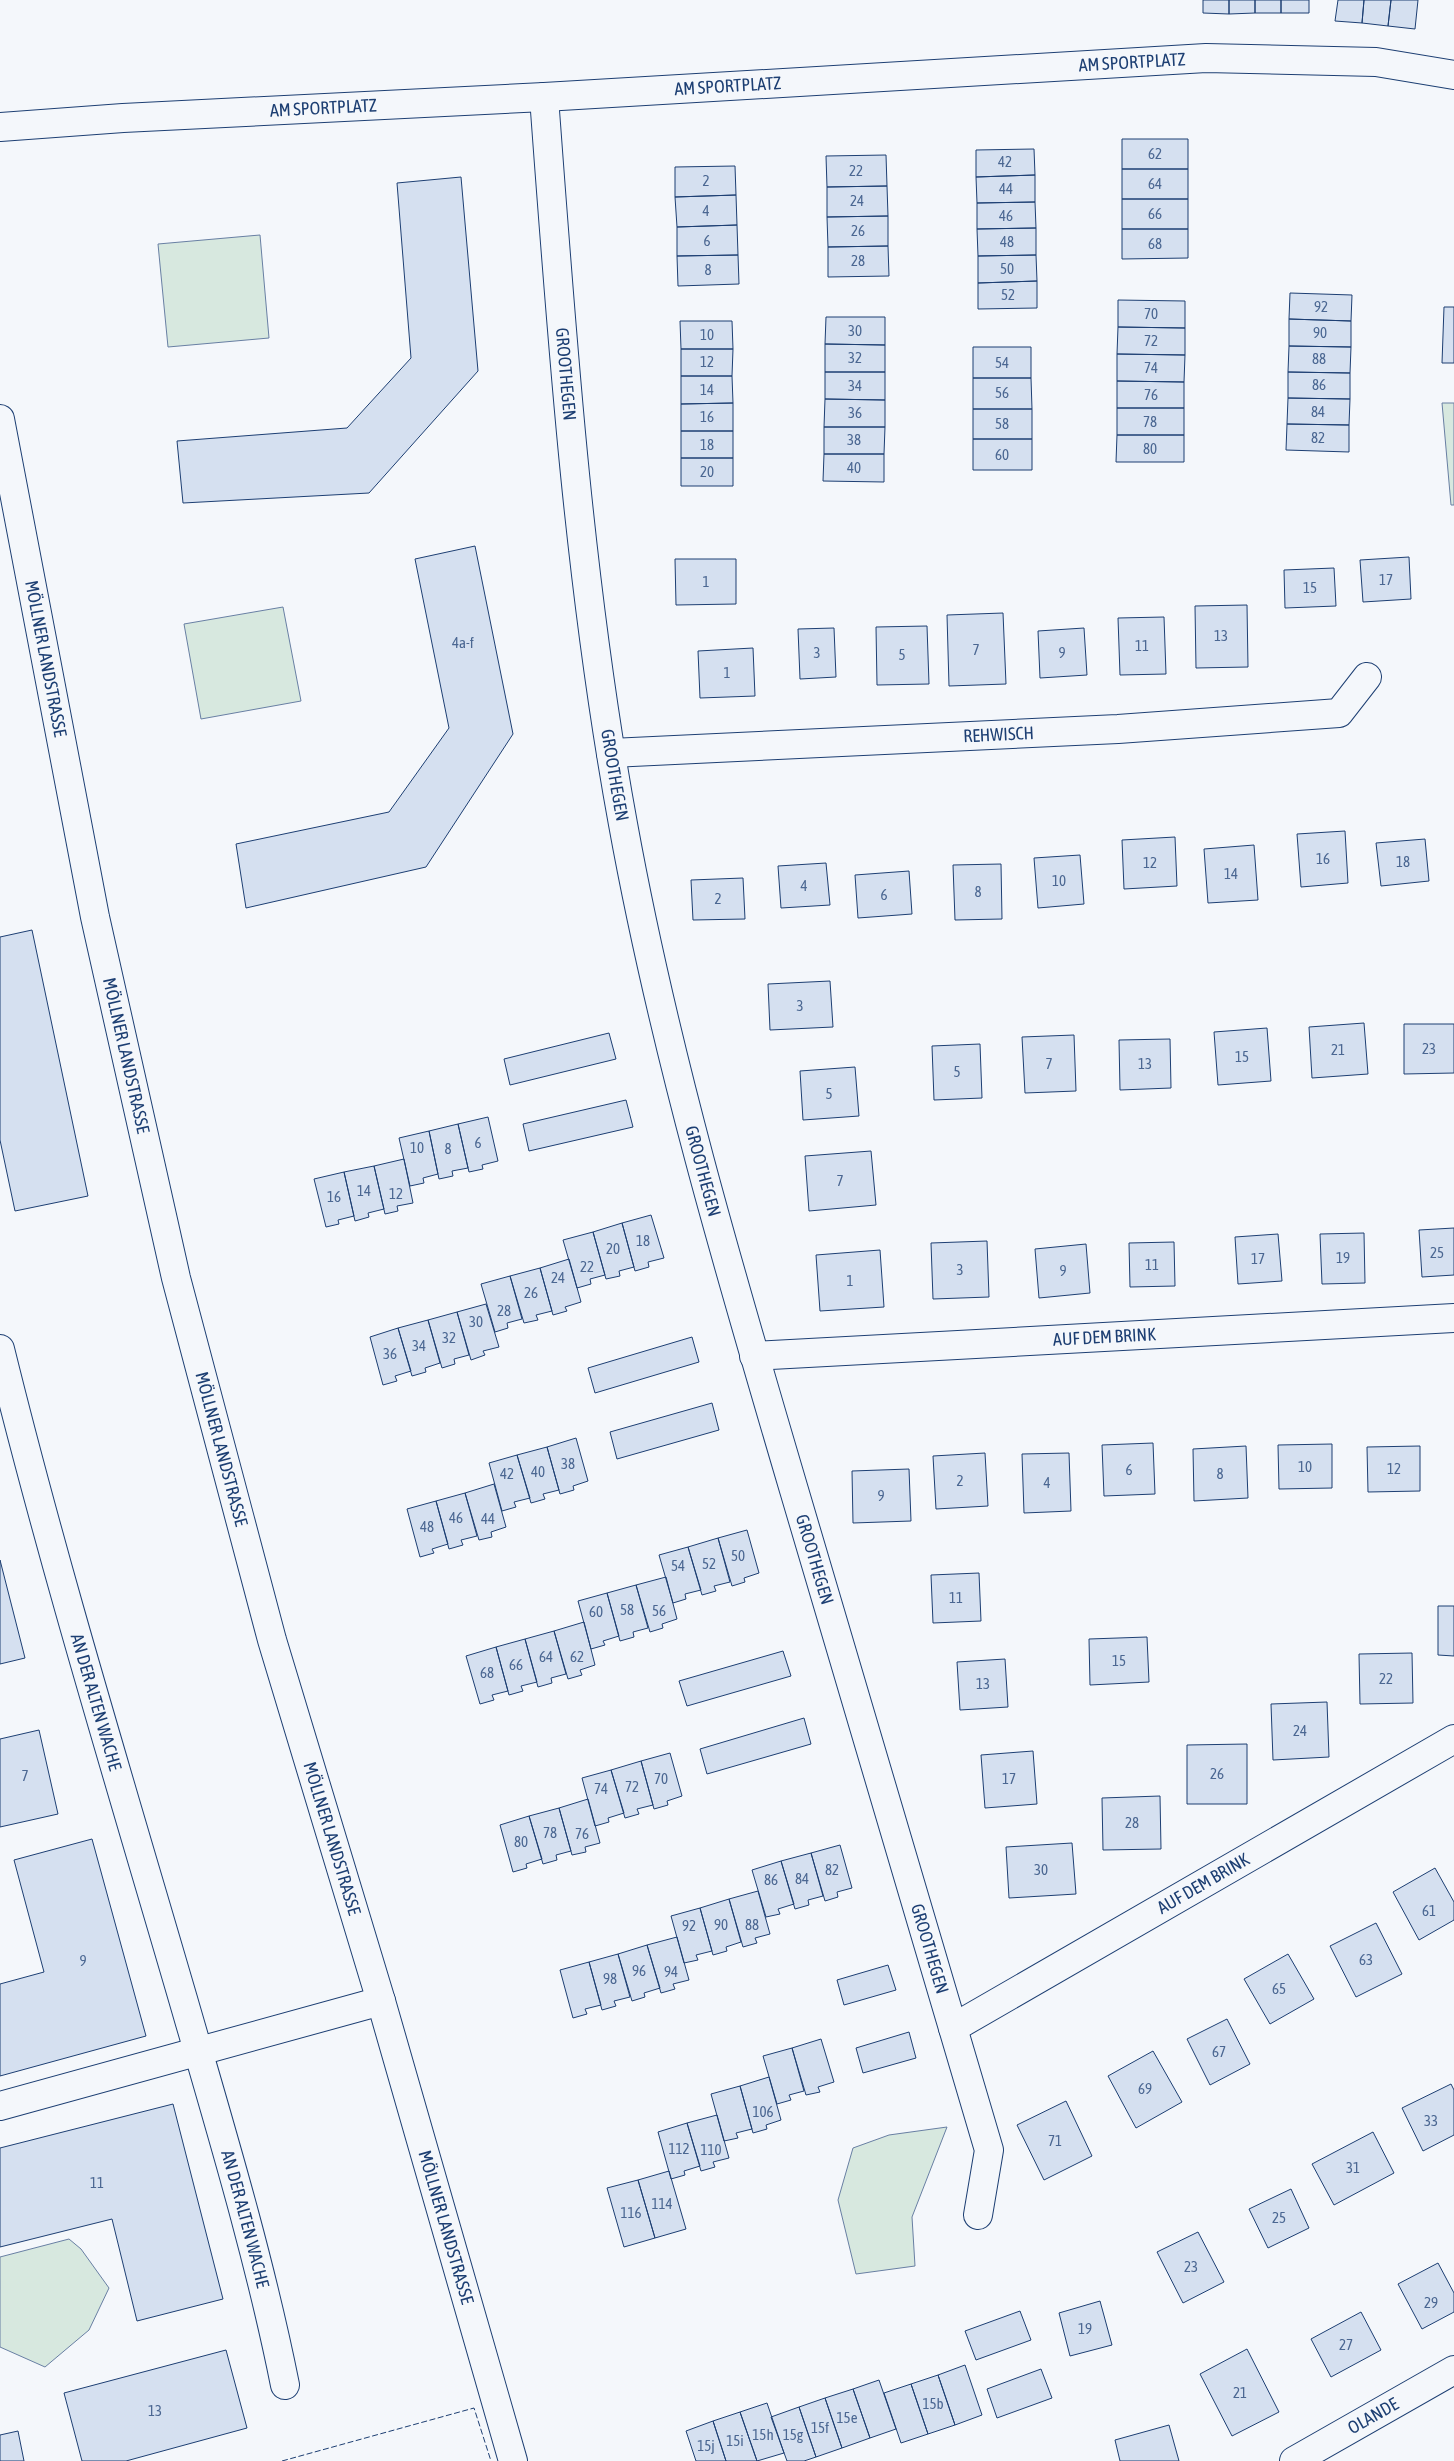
<svg xmlns="http://www.w3.org/2000/svg" width="1454" height="2461" font-family="'Asap Condensed',sans-serif">
  <rect width="100%" height="100%" fill="#f4f7fb"/>
  <!-- green -->
  <path fill="#d7e8df" stroke="#687fa3" d="M260,235L269,338L168,347L158,244Z
    M1442,403H1454V505H1451Z
    M283,607L301,701L201,719L184,624Z
    M947,2127L912,2217L915,2266L856,2274L838,2200L853,2148L889,2135Z
    M69,2239L81,2249L109,2288L89,2330L45,2367L0,2347V2257Z"/>
  <!-- building -->
  <path fill="#d5e0f0" stroke="#1d3f73" d="M1203,0H1229V14L1203,13Z
    M1229,0H1255V13L1229,14Z
    M1255,0H1281V13H1255Z
    M1281,0H1309V13H1281Z
    M1338,0H1364L1362,23L1335,21Z
    M1364,0H1391L1388,26L1362,23Z
    M1391,0H1418L1415,29L1388,26Z
    M1122,139H1188V169H1122Z
    M1034,149L1035,175L976,177V150Z
    M886,155L887,186L827,187L826,156Z
    M735,166L736,195L675,197V167Z
    M1122,169H1188V199H1122Z
    M1035,175V202L977,203L976,177Z
    M461,177L478,371L369,493L183,503L177,441L347,428L411,358L397,183Z
    M887,186L888,216L827,217V187Z
    M736,195L737,225L677,227L675,197Z
    M1122,199H1188V229H1122Z
    M1035,202L1036,228L977,229V203Z
    M888,216V246L828,247L827,217Z
    M737,225L738,255L677,256V227Z
    M1036,228V255L978,256L977,229Z
    M1122,229H1188V258L1122,259Z
    M888,246L889,276L828,277V247Z
    M738,255L739,284L678,286L677,256Z
    M1036,255L1037,281L978,283V256Z
    M1037,281V308L978,309V283Z
    M1290,293L1352,295L1351,321L1289,319Z
    M1118,300L1185,301V328L1118,327Z
    M1444,307H1454V363H1442Z
    M826,317H885V345L825,344Z
    M1289,319L1351,321V347L1289,346Z
    M680,321H732L733,349H681Z
    M1118,327L1185,328V355L1117,354Z
    M825,344L885,345V372H825Z
    M1289,346L1351,347L1350,373L1288,372Z
    M973,347H1031V378H973Z
    M681,349H733L732,376H681Z
    M1117,354L1185,355L1184,382L1117,381Z
    M825,372H885V400L825,399Z
    M1288,372L1350,373V399L1288,398Z
    M681,376H732L733,403L681,404Z
    M973,378H1031L1032,409H973Z
    M1117,381L1184,382V408H1117Z
    M1288,398L1350,399L1349,425L1287,424Z
    M825,399L885,400V427H824Z
    M733,403V431H681V404Z
    M1117,408H1184V435H1117Z
    M973,409H1032V439H973Z
    M1287,424L1349,425V452L1286,450Z
    M824,427H885L884,454H824Z
    M681,431H733V458H681Z
    M1117,435H1184V462H1116Z
    M973,439H1032V470H973Z
    M824,454H884V482L823,481Z
    M681,458H733V486H681Z
    M475,546L513,734L426,867L246,908L236,844L389,812L449,728L415,559Z
    M1409,557L1411,599L1363,602L1360,560Z
    M675,559H736V604L676,605Z
    M1334,568L1336,606L1285,608L1284,570Z
    M1247,605L1248,667L1196,668L1195,606Z
    M1003,613L1006,684L949,686L947,615Z
    M1164,617L1166,674L1120,675L1118,618Z
    M927,626L929,684L877,685L876,627Z
    M834,628L836,677L800,679L798,629Z
    M1084,628L1087,675L1040,678L1038,631Z
    M753,648L755,696L700,698L698,651Z
    M1345,831L1348,883L1301,887L1297,834Z
    M1175,837L1177,886L1124,889L1122,840Z
    M1425,839L1429,881L1381,886L1376,843Z
    M1254,845L1258,900L1208,903L1204,849Z
    M1080,855L1084,904L1038,908L1034,858Z
    M826,863L830,905L781,908L778,866Z
    M1001,864L1002,919L955,920L953,865Z
    M909,871L912,914L858,918L855,875Z
    M743,878L745,919L693,920L691,880Z
    M32,930L88,1196L15,1211L0,1140V937Z
    M830,981L833,1027L770,1030L768,984Z
    M1364,1023L1368,1074L1312,1078L1309,1027Z
    M1404,1024H1454V1073L1404,1074Z
    M1267,1028L1271,1081L1218,1085L1214,1032Z
    M609,1033L616,1059L510,1085L504,1059Z
    M1074,1035L1076,1091L1025,1093L1022,1037Z
    M1170,1039L1171,1088L1120,1090L1119,1040Z
    M980,1044L982,1098L934,1100L932,1046Z
    M855,1067L859,1116L803,1120L800,1071Z
    M626,1100L633,1127L529,1151L523,1124Z
    M488,1117L498,1161L482,1165L483,1169L469,1172L458,1124Z
    M458,1124L468,1168L452,1171L453,1176L439,1179L429,1131Z
    M429,1131L438,1174L423,1178L424,1183L410,1186L399,1138Z
    M871,1151L876,1205L809,1211L805,1156Z
    M404,1159L413,1203L397,1206L398,1211L385,1214L374,1166Z
    M374,1166L384,1209L368,1213L369,1217L355,1221L344,1172Z
    M344,1172L354,1216L338,1220L339,1224L326,1227L314,1179Z
    M651,1215L664,1258L648,1262L649,1267L635,1271L622,1223Z
    M622,1223L634,1267L619,1271L620,1276L606,1279L593,1232Z
    M1454,1228V1275L1422,1277L1419,1230Z
    M593,1232L605,1275L590,1279L591,1284L577,1288L563,1240Z
    M1364,1233L1365,1283L1322,1284L1320,1234Z
    M1278,1234L1282,1281L1238,1284L1235,1237Z
    M987,1241L989,1297L933,1299L931,1243Z
    M1174,1242L1175,1286L1130,1287L1129,1243Z
    M1086,1244L1090,1293L1039,1298L1035,1249Z
    M880,1250L884,1307L820,1311L816,1255Z
    M569,1259L581,1302L565,1307L567,1311L553,1315L540,1268Z
    M540,1268L552,1311L536,1315L538,1320L524,1323L510,1276Z
    M510,1276L522,1319L507,1323L508,1328L495,1332L481,1284Z
    M486,1304L499,1347L483,1351L485,1355L471,1360L457,1312Z
    M457,1312L469,1355L454,1359L455,1364L442,1368L428,1320Z
    M428,1320L440,1363L425,1368L426,1372L412,1376L398,1328Z
    M398,1328L411,1371L395,1376L397,1381L383,1385L370,1337Z
    M692,1337L699,1362L595,1393L588,1368Z
    M712,1403L719,1430L617,1459L610,1432Z
    M576,1438L588,1481L573,1486L574,1490L560,1494L547,1447Z
    M1153,1443L1155,1494L1104,1496L1102,1445Z
    M1332,1444V1488L1279,1489L1278,1445Z
    M1246,1446L1248,1498L1194,1501L1193,1449Z
    M1420,1446V1491L1368,1492L1367,1447Z
    M547,1447L559,1490L543,1494L545,1499L531,1503L517,1455Z
    M985,1453L988,1506L936,1509L933,1456Z
    M1069,1453L1071,1511L1024,1513L1022,1454Z
    M517,1455L530,1498L514,1502L516,1507L502,1511L489,1463Z
    M909,1469L911,1521L853,1523L852,1471Z
    M494,1484L506,1527L491,1532L492,1537L479,1540L465,1493Z
    M465,1493L477,1536L461,1540L463,1545L449,1549L436,1501Z
    M436,1501L448,1544L432,1549L434,1553L420,1557L407,1509Z
    M747,1530L759,1573L744,1578L745,1582L732,1586L718,1538Z
    M718,1538L730,1582L714,1586L716,1591L702,1595L688,1547Z
    M688,1547L701,1590L685,1594L686,1599L673,1603L659,1555Z
    M0,1560L25,1658L0,1664Z
    M979,1573L981,1621L933,1623L931,1575Z
    M666,1577L677,1619L662,1624L663,1628L650,1632L636,1585Z
    M636,1585L648,1628L633,1632L634,1637L620,1641L607,1593Z
    M607,1593L619,1636L603,1641L605,1645L591,1649L578,1601Z
    M1438,1606H1454V1656L1438,1655Z
    M584,1622L595,1665L580,1670L582,1675L568,1679L554,1631Z
    M554,1631L566,1674L551,1678L552,1683L538,1687L525,1639Z
    M1147,1637L1149,1682L1090,1685L1089,1639Z
    M525,1639L537,1682L521,1686L523,1691L509,1695L496,1647Z
    M496,1647L508,1691L492,1695L494,1700L480,1704L466,1656Z
    M783,1651L791,1676L687,1706L679,1681Z
    M1412,1653L1413,1703L1360,1704L1359,1654Z
    M1005,1659L1008,1707L960,1710L957,1662Z
    M1327,1702L1329,1757L1273,1760L1271,1704Z
    M804,1718L811,1744L707,1774L700,1749Z
    M39,1730L58,1814L0,1827V1739Z
    M1247,1744V1804H1187V1745Z
    M1033,1751L1037,1804L985,1808L981,1755Z
    M670,1753L682,1796L667,1801L668,1805L654,1809L641,1761Z
    M641,1761L653,1805L637,1809L639,1814L625,1818L611,1770Z
    M611,1770L624,1813L608,1818L609,1822L595,1826L582,1778Z
    M1160,1796L1161,1849L1103,1850L1102,1798Z
    M588,1799L600,1843L585,1847L586,1852L572,1855L559,1808Z
    M559,1808L571,1851L556,1855L557,1860L543,1864L529,1816Z
    M529,1816L542,1859L526,1864L527,1868L513,1872L500,1825Z
    M92,1839L146,2036L0,2076V1984L44,1972L14,1860Z
    M1072,1843L1076,1894L1009,1898L1006,1847Z
    M840,1845L852,1888L837,1892L838,1897L825,1901L811,1853Z
    M811,1853L823,1896L808,1900L809,1905L795,1909L781,1861Z
    M781,1861L794,1904L778,1909L780,1914L766,1917L752,1870Z
    M1435,1868L1454,1902V1920L1419,1940L1393,1892Z
    M758,1891L770,1934L755,1938L757,1943L743,1947L729,1899Z
    M729,1899L741,1942L726,1947L727,1951L713,1955L700,1908Z
    M700,1908L712,1951L696,1955L698,1960L684,1963L671,1916Z
    M1376,1923L1402,1974L1356,1997L1330,1946Z
    M677,1937L689,1980L673,1984L675,1989L661,1993L647,1945Z
    M647,1945L660,1988L644,1993L645,1997L632,2001L618,1954Z
    M618,1954L630,1997L614,2001L616,2006L602,2010L589,1962Z
    M1288,1954L1314,1999L1270,2024L1244,1979Z
    M589,1962L601,2005L585,2009L587,2014L573,2018L560,1970Z
    M888,1965L896,1990L844,2005L837,1980Z
    M1227,2019L1250,2064L1210,2085L1187,2039Z
    M909,2032L916,2058L863,2073L856,2048Z
    M821,2039L834,2082L818,2087L820,2092L806,2095L792,2048Z
    M792,2048L804,2091L789,2095L791,2100L777,2104L763,2056Z
    M1153,2051L1182,2102L1136,2128L1108,2076Z
    M769,2077L781,2120L766,2125L767,2129L753,2133L740,2086Z
    M1451,2084L1454,2090V2135L1423,2151L1402,2108Z
    M740,2086L752,2129L736,2133L738,2138L724,2141L711,2094Z
    M1066,2101L1092,2156L1044,2180L1017,2125Z
    M173,2104L223,2299L137,2321L112,2219L0,2247V2148Z
    M717,2115L729,2158L713,2162L715,2167L701,2171L687,2123Z
    M687,2123L700,2166L684,2171L685,2175L671,2179L658,2132Z
    M1373,2132L1394,2173L1334,2205L1312,2164Z
    M669,2171L686,2229L655,2238L638,2180Z
    M638,2180L655,2238L624,2247L607,2188Z
    M1291,2189L1309,2228L1268,2248L1249,2209Z
    M1198,2232L1224,2282L1183,2303L1157,2252Z
    M1438,2263L1454,2293V2312L1422,2329L1398,2284Z
    M1100,2301L1112,2345L1070,2356L1059,2313Z
    M1020,2311L1031,2340L976,2360L965,2331Z
    M1361,2312L1381,2350L1331,2377L1311,2339Z
    M1247,2349L1279,2412L1232,2436L1200,2374Z
    M226,2350L247,2428L126,2461H82L64,2393Z
    M965,2365L982,2415L955,2425L938,2375Z
    M1041,2369L1052,2398L997,2418L987,2389Z
    M938,2375L955,2425L928,2434L911,2384Z
    M879,2380L896,2429L870,2438L853,2389Z
    M911,2384L928,2434L901,2443L884,2393Z
    M853,2389L870,2438L842,2448L825,2398Z
    M825,2398L842,2448L816,2457L799,2407Z
    M767,2403L784,2453L757,2461L740,2412Z
    M799,2407L816,2457L804,2461H787L771,2417Z
    M740,2412L757,2461H726L713,2421Z
    M713,2421L726,2461H696L686,2431Z
    M1169,2425L1179,2461H1120L1115,2440Z
    M18,2431L24,2461H0V2435Z"/>
  <g fill="none" stroke-linecap="round" stroke-linejoin="round">
    <defs>
      <g id="minor">
        <path id="s1" d="M544,97C562,340 579,584 623,824C664,1050 729,1270 794,1490C859,1710 924,1930 989,2150L978,2215"/>
        <path id="s2" d="M0,127L123,118L544,97L1206,58L1376,62L1454,75"/>
        <path id="s3" d="M611,753L1118,729L1339,713L1367,677"/>
        <path id="s4" d="M0,1349C54,1568 120,1783 183,1999C220,2127 259,2255 285,2385"/>
        <path id="s5" d="M754,1356L1454,1318"/>
        <path id="s6" d="M953,2028L1454,1739"/>
        <path d="M0,2106L381,2001"/>
        <path id="s7" d="M1294,2461L1454,2370"/>
      </g>
      <g id="major">
        <path id="s8" d="M0,419L95,917L176,1278L272,1640L381,2001L513,2461"/>
      </g>
    </defs>
    <!-- minor casing -->
    <use href="#minor" stroke="#1d3f73" stroke-width="30"/>
    <!-- major casing -->
    <use href="#major" stroke="#1d3f73" stroke-width="30"/>
    <!-- minor -->
    <use href="#minor" stroke="#f4f7fb" stroke-width="28"/>
    <!-- major -->
    <use href="#major" stroke="#f4f7fb" stroke-width="28"/>
    <!-- fence -->
    <path stroke="#1d3f73" stroke-width="1" stroke-dasharray="6 2.5" stroke-linecap="butt" d="M282,2461L474,2408L491,2461"/>
  </g>
  <g text-anchor="middle" stroke-width="4" stroke-linejoin="round" paint-order="stroke">
    <!-- number labels -->
    <g font-size="15" fill="#4b6792">
      <text x="1155" y="159">62</text>
      <text x="1005" y="167">42</text>
      <text x="856" y="176">22</text>
      <text x="706" y="186">2</text>
      <text x="1155" y="189">64</text>
      <text x="1006" y="194">44</text>
      <text x="857" y="206">24</text>
      <text x="706" y="216">4</text>
      <text x="1155" y="219">66</text>
      <text x="1006" y="221">46</text>
      <text x="858" y="236">26</text>
      <text x="707" y="246">6</text>
      <text x="1007" y="247">48</text>
      <text x="1155" y="249">68</text>
      <text x="858" y="266">28</text>
      <text x="1007" y="274">50</text>
      <text x="708" y="275">8</text>
      <text x="1008" y="300">52</text>
      <text x="1321" y="312">92</text>
      <text x="1151" y="319">70</text>
      <text x="855" y="336">30</text>
      <text x="1320" y="338">90</text>
      <text x="707" y="340">10</text>
      <text x="1151" y="346">72</text>
      <text x="855" y="363">32</text>
      <text x="1319" y="364">88</text>
      <text x="707" y="367">12</text>
      <text x="1002" y="368">54</text>
      <text x="1151" y="373">74</text>
      <text x="1319" y="390">86</text>
      <text x="855" y="391">34</text>
      <text x="707" y="395">14</text>
      <text x="1002" y="398">56</text>
      <text x="1151" y="400">76</text>
      <text x="1318" y="417">84</text>
      <text x="855" y="418">36</text>
      <text x="707" y="422">16</text>
      <text x="1150" y="427">78</text>
      <text x="1002" y="429">58</text>
      <text x="1318" y="443">82</text>
      <text x="854" y="445">38</text>
      <text x="707" y="450">18</text>
      <text x="1150" y="454">80</text>
      <text x="1002" y="460">60</text>
      <text x="854" y="473">40</text>
      <text x="707" y="477">20</text>
      <text x="1386" y="585">17</text>
      <text x="706" y="587">1</text>
      <text x="1310" y="593">15</text>
      <text x="1221" y="641">13</text>
      <text x="463" y="648">4a-f</text>
      <text x="1142" y="651">11</text>
      <text x="976" y="655">7</text>
      <text x="817" y="658">3</text>
      <text x="1062" y="658">9</text>
      <text x="902" y="660">5</text>
      <text x="727" y="678">1</text>
      <text x="1323" y="864">16</text>
      <text x="1403" y="867">18</text>
      <text x="1150" y="868">12</text>
      <text x="1231" y="879">14</text>
      <text x="1059" y="886">10</text>
      <text x="804" y="891">4</text>
      <text x="978" y="897">8</text>
      <text x="884" y="900">6</text>
      <text x="718" y="904">2</text>
      <text x="800" y="1011">3</text>
      <text x="1429" y="1054">23</text>
      <text x="1338" y="1055">21</text>
      <text x="1242" y="1062">15</text>
      <text x="1049" y="1069">7</text>
      <text x="1145" y="1069">13</text>
      <text x="957" y="1077">5</text>
      <text x="829" y="1099">5</text>
      <text x="478" y="1148">6</text>
      <text x="417" y="1153">10</text>
      <text x="448" y="1154">8</text>
      <text x="840" y="1186">7</text>
      <text x="364" y="1196">14</text>
      <text x="396" y="1199">12</text>
      <text x="334" y="1202">16</text>
      <text x="643" y="1246">18</text>
      <text x="613" y="1254">20</text>
      <text x="1437" y="1258">25</text>
      <text x="1343" y="1263">19</text>
      <text x="1258" y="1264">17</text>
      <text x="1152" y="1270">11</text>
      <text x="587" y="1272">22</text>
      <text x="960" y="1275">3</text>
      <text x="1063" y="1276">9</text>
      <text x="558" y="1283">24</text>
      <text x="850" y="1286">1</text>
      <text x="531" y="1298">26</text>
      <text x="504" y="1316">28</text>
      <text x="476" y="1327">30</text>
      <text x="449" y="1343">32</text>
      <text x="419" y="1351">34</text>
      <text x="390" y="1359">36</text>
      <text x="568" y="1469">38</text>
      <text x="1305" y="1472">10</text>
      <text x="1394" y="1474">12</text>
      <text x="1129" y="1475">6</text>
      <text x="538" y="1477">40</text>
      <text x="507" y="1479">42</text>
      <text x="1220" y="1479">8</text>
      <text x="960" y="1486">2</text>
      <text x="1047" y="1488">4</text>
      <text x="881" y="1501">9</text>
      <text x="456" y="1523">46</text>
      <text x="488" y="1524">44</text>
      <text x="427" y="1532">48</text>
      <text x="738" y="1561">50</text>
      <text x="709" y="1569">52</text>
      <text x="678" y="1571">54</text>
      <text x="956" y="1603">11</text>
      <text x="627" y="1615">58</text>
      <text x="659" y="1616">56</text>
      <text x="596" y="1617">60</text>
      <text x="546" y="1662">64</text>
      <text x="577" y="1662">62</text>
      <text x="1119" y="1666">15</text>
      <text x="516" y="1670">66</text>
      <text x="487" y="1678">68</text>
      <text x="1386" y="1684">22</text>
      <text x="983" y="1689">13</text>
      <text x="1300" y="1736">24</text>
      <text x="1217" y="1779">26</text>
      <text x="25" y="1781">7</text>
      <text x="661" y="1784">70</text>
      <text x="1009" y="1784">17</text>
      <text x="632" y="1792">72</text>
      <text x="601" y="1794">74</text>
      <text x="1132" y="1828">28</text>
      <text x="550" y="1838">78</text>
      <text x="582" y="1839">76</text>
      <text x="521" y="1847">80</text>
      <text x="832" y="1875">82</text>
      <text x="1041" y="1875">30</text>
      <text x="802" y="1884">84</text>
      <text x="771" y="1885">86</text>
      <text x="1429" y="1916">61</text>
      <text x="721" y="1930">90</text>
      <text x="752" y="1930">88</text>
      <text x="689" y="1931">92</text>
      <text x="1366" y="1965">63</text>
      <text x="83" y="1966">9</text>
      <text x="639" y="1976">96</text>
      <text x="671" y="1977">94</text>
      <text x="610" y="1984">98</text>
      <text x="1279" y="1994">65</text>
      <text x="1219" y="2057">67</text>
      <text x="1145" y="2094">69</text>
      <text x="763" y="2117">106</text>
      <text x="1431" y="2126">33</text>
      <text x="1055" y="2146">71</text>
      <text x="679" y="2154">112</text>
      <text x="711" y="2155">110</text>
      <text x="1353" y="2173">31</text>
      <text x="97" y="2188">11</text>
      <text x="662" y="2209">114</text>
      <text x="631" y="2218">116</text>
      <text x="1279" y="2223">25</text>
      <text x="1191" y="2272">23</text>
      <text x="1431" y="2308">29</text>
      <text x="1085" y="2334">19</text>
      <text x="1346" y="2350">27</text>
      <text x="1240" y="2398">21</text>
      <text x="933" y="2409">15b</text>
      <text x="155" y="2416">13</text>
      <text x="847" y="2423">15e</text>
      <text x="820" y="2433">15f</text>
      <text x="763" y="2440">15h</text>
      <text x="793" y="2440">15g</text>
      <text x="735" y="2446">15i</text>
      <text x="706" y="2451">15j</text>
    </g>
    <!-- street labels -->
    <g font-size="18" fill="#1d3f73" stroke="#f4f7fb">
      <text dy="6" stroke="none"><textPath href="#s2" startOffset="1134">AM SPORTPLATZ</textPath></text>
      <text dy="6" stroke="none"><textPath href="#s2" startOffset="729">AM SPORTPLATZ</textPath></text>
      <text dy="6" stroke="none"><textPath href="#s2" startOffset="324">AM SPORTPLATZ</textPath></text>
      <text dy="6" stroke="none"><textPath href="#s1" startOffset="278">GROOTHEGEN</textPath></text>
      <text dy="6" stroke="none"><textPath href="#s8" startOffset="244">MÖLLNER LANDSTRASSE</textPath></text>
      <text dy="6" stroke="none"><textPath href="#s3" startOffset="388">REHWISCH</textPath></text>
      <text dy="6" stroke="none"><textPath href="#s1" startOffset="682">GROOTHEGEN</textPath></text>
      <text dy="6" stroke="none"><textPath href="#s8" startOffset="649">MÖLLNER LANDSTRASSE</textPath></text>
      <text dy="6" stroke="none"><textPath href="#s1" startOffset="1088">GROOTHEGEN</textPath></text>
      <text dy="6" stroke="none"><textPath href="#s5" startOffset="351">AUF DEM BRINK</textPath></text>
      <text dy="6" stroke="none"><textPath href="#s8" startOffset="1054">MÖLLNER LANDSTRASSE</textPath></text>
      <text dy="6" stroke="none"><textPath href="#s1" startOffset="1492">GROOTHEGEN</textPath></text>
      <text dy="6" stroke="none"><textPath href="#s4" startOffset="366">AN DER ALTEN WACHE</textPath></text>
      <text dy="6" stroke="none"><textPath href="#s8" startOffset="1459">MÖLLNER LANDSTRASSE</textPath></text>
      <text dy="6" stroke="none"><textPath href="#s6" startOffset="289">AUF DEM BRINK</textPath></text>
      <text dy="6" stroke="none"><textPath href="#s1" startOffset="1898">GROOTHEGEN</textPath></text>
      <text dy="6" stroke="none"><textPath href="#s4" startOffset="904">AN DER ALTEN WACHE</textPath></text>
      <text dy="6" stroke="none"><textPath href="#s8" startOffset="1864">MÖLLNER LANDSTRASSE</textPath></text>
      <text dy="6" stroke="none"><textPath href="#s7" startOffset="91">OLANDE</textPath></text>
    </g>
  </g>
</svg>
